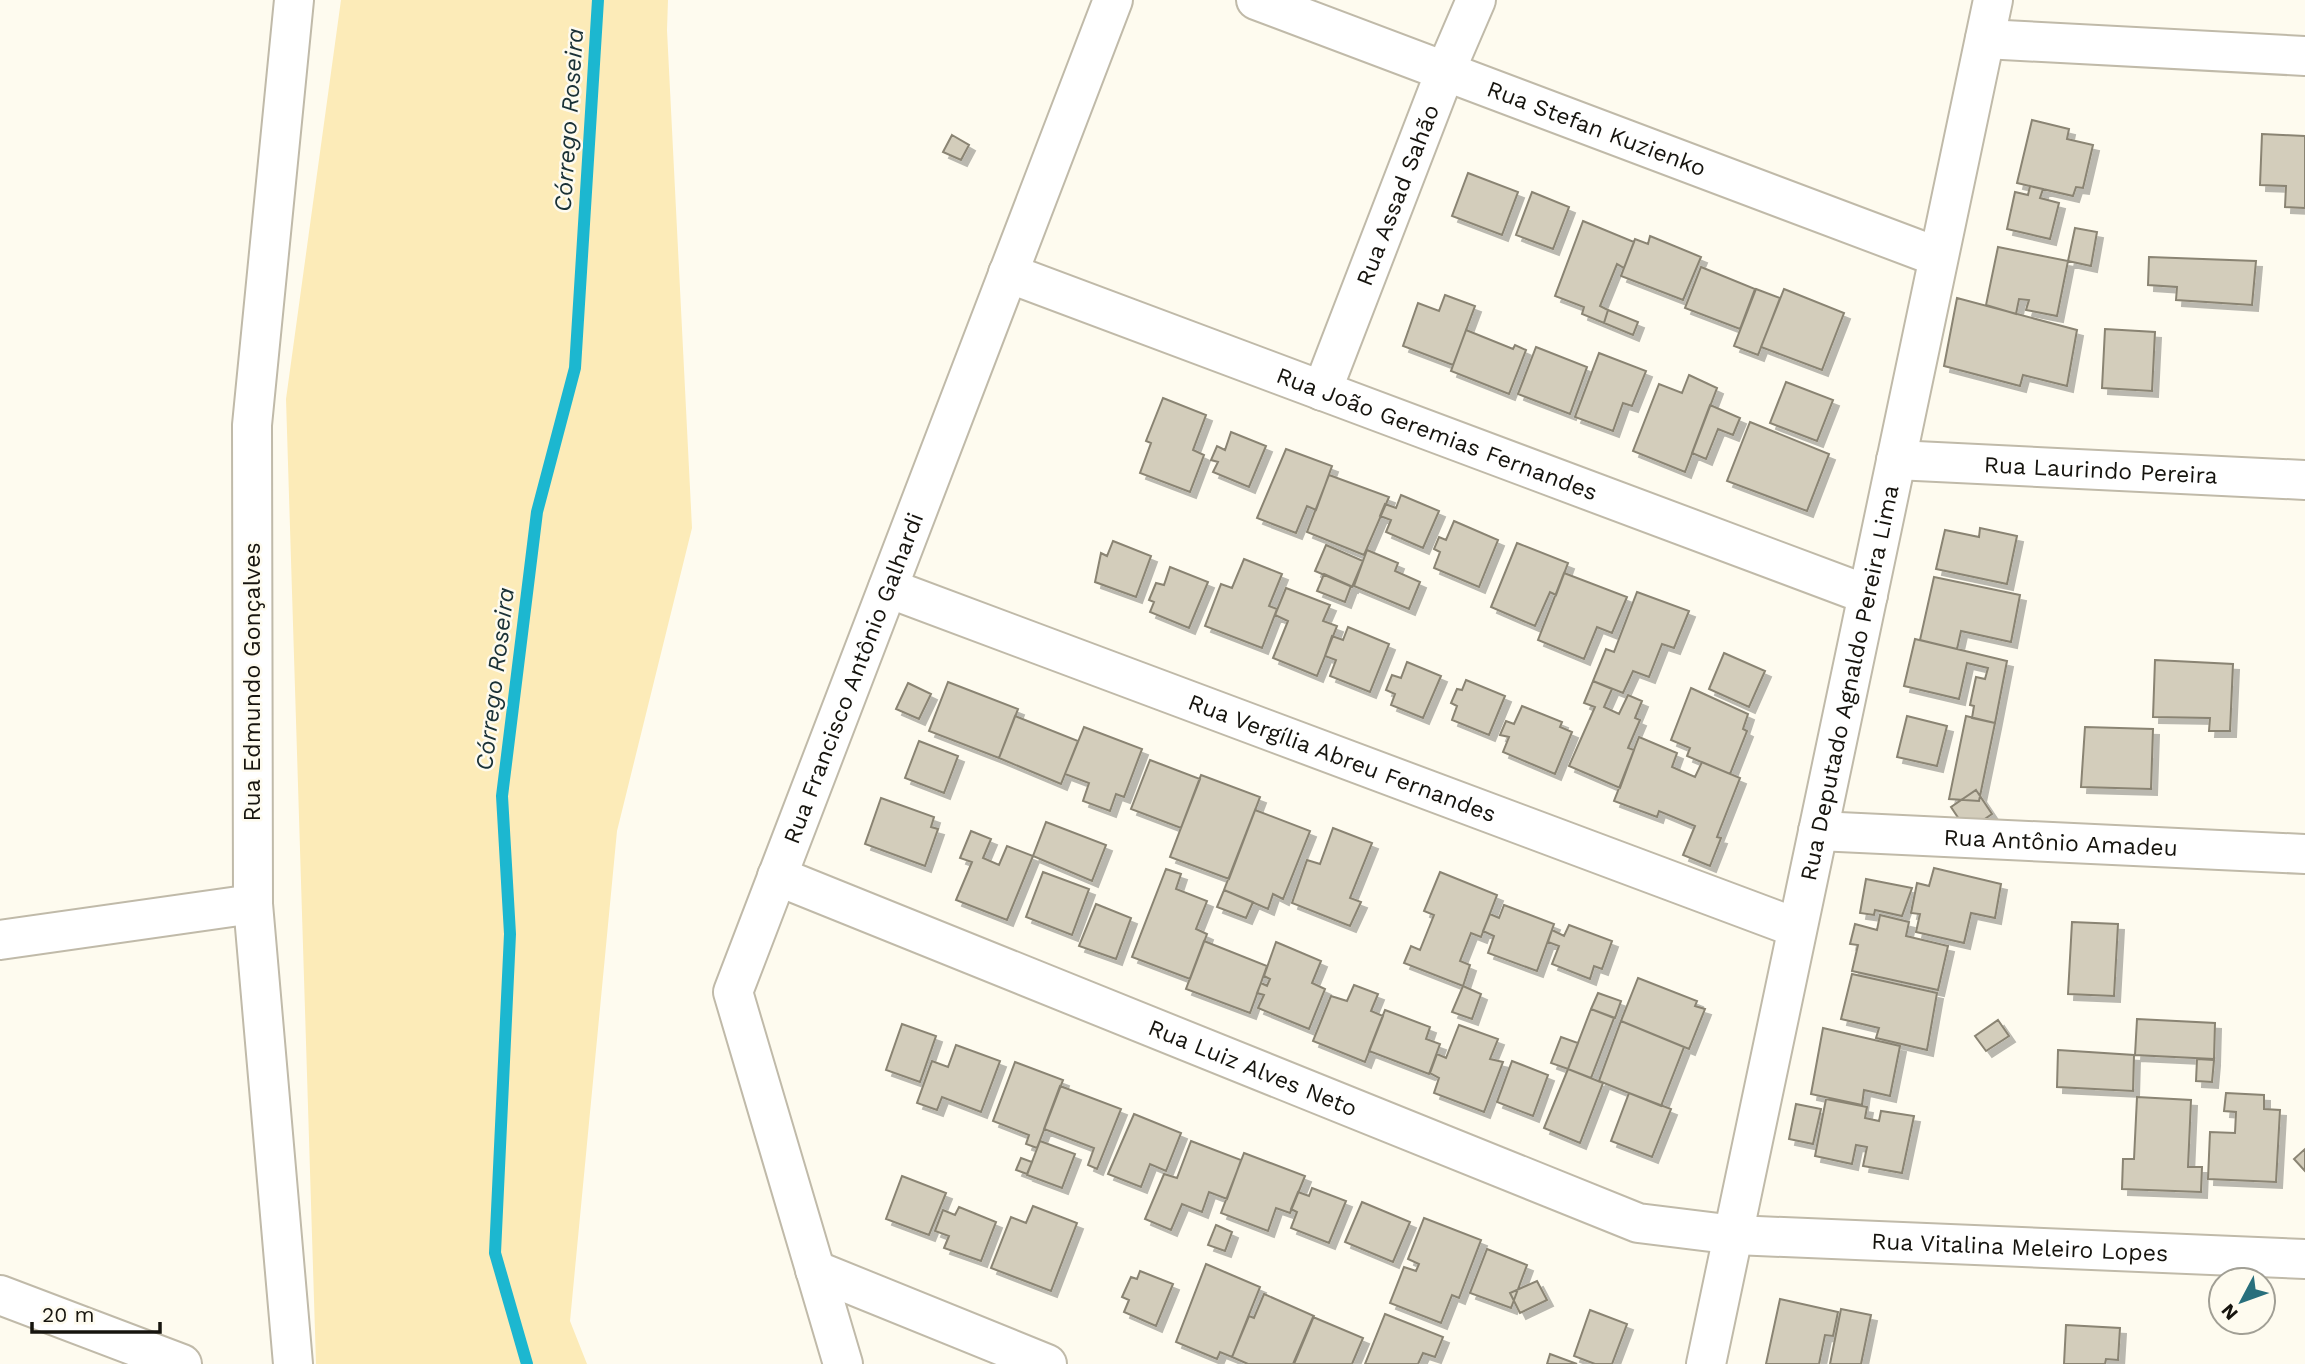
<svg xmlns="http://www.w3.org/2000/svg" width="2305" height="1364" font-family="'Work Sans',sans-serif">
  <defs>
    <filter id="shadow"><feDropShadow dx="6" dy="6" stdDeviation="0" flood-color="#0004"/></filter>
  </defs>
  <rect width="100%" height="100%" fill="#fefbef"/>
  <!-- green -->
  <path fill="#fcebb8" d="M341,0H668L667,30L692,528L617,831L570,1321L587,1364H316L286,399Z"/>
  <g fill="none" stroke-linecap="round" stroke-linejoin="round">
    <!-- stream -->
    <path stroke="#1cb7d0" stroke-width="12" d="M527,1364L495,1253L510,934L502,796L537,512L575,368L598,0"/>
  </g>
  <!-- building -->
  <path fill="#d3cdbb" stroke="#8a8473" stroke-width="2" filter="url(#shadow)" d="M2032,120L2069,129L2067,139L2093,145L2083,188L2076,187L2073,196L2017,183Z
    M2262,134L2305,136V208L2285,207L2286,186L2260,185Z
    M952,135L969,145L961,160L943,152Z
    M1468,173L1518,192L1502,235L1452,216Z
    M2030,186L2043,189L2040,198L2059,203L2050,239L2007,229L2015,192L2028,195Z
    M1532,192L1569,207L1553,249L1516,235Z
    M1583,221L1634,242L1624,268L1617,264L1600,306L1608,310L1604,323L1582,314L1584,307L1555,296Z
    M2075,228L2097,232L2091,266L2068,261Z
    M1650,236L1701,257L1683,300L1621,276L1635,239L1648,244Z
    M1998,247L2068,261L2057,316L2026,310L2029,300L2019,299L2016,314L1986,305Z
    M2149,257L2256,261L2252,305L2176,300L2177,287L2148,285Z
    M1701,267L1755,289L1740,329L1685,308Z
    M1756,289L1780,298L1758,355L1734,346Z
    M1784,289L1844,313L1822,370L1761,347Z
    M1445,295L1475,306L1453,365L1403,346L1418,303L1439,311Z
    M1957,298L2077,330L2067,386L2023,375L2020,386L1944,366Z
    M1608,310L1638,322L1633,335L1604,323Z
    M2105,329L2155,332L2152,391L2102,388Z
    M1466,330L1513,349L1515,345L1526,350L1509,394L1451,371Z
    M1536,347L1587,367L1570,414L1518,394Z
    M1599,353L1646,371L1632,406L1623,403L1613,431L1575,417Z
    M1689,375L1717,388L1685,472L1633,451L1659,384L1682,393Z
    M1786,382L1833,400L1817,441L1770,423Z
    M1163,398L1206,415L1193,450L1204,455L1190,492L1140,473L1151,443L1146,441Z
    M1710,405L1740,418L1733,435L1718,429L1706,459L1692,453Z
    M1750,422L1829,454L1807,511L1727,481Z
    M1231,432L1266,446L1249,487L1213,472L1218,462L1211,460L1217,446L1225,450Z
    M1286,449L1332,466L1316,510L1307,506L1296,533L1257,518Z
    M1329,475L1389,497L1364,555L1307,532Z
    M1401,495L1439,511L1423,548L1386,532L1391,520L1380,516L1385,504L1396,508Z
    M1454,521L1498,540L1479,587L1434,568L1440,552L1434,549L1439,537L1446,540Z
    M1980,528L2017,536L2007,584L1936,569L1945,530L1979,537Z
    M1113,541L1151,556L1136,597L1095,582L1101,553L1107,556Z
    M1517,543L1568,563L1556,595L1550,592L1535,626L1491,607Z
    M1326,545L1363,561L1352,587L1315,571Z
    M1367,550L1398,563L1395,571L1420,582L1409,609L1354,586Z
    M1244,559L1282,574L1269,606L1277,609L1262,648L1205,626L1221,584L1232,588Z
    M1170,567L1208,582L1189,628L1150,612L1154,602L1149,600L1156,583L1164,585Z
    M1564,573L1627,597L1612,633L1597,627L1584,659L1538,640Z
    M1324,574L1351,586L1345,602L1317,591Z
    M1934,577L2020,595L2011,642L1961,631L1957,649L1920,640Z
    M1286,588L1330,605L1323,621L1337,626L1317,676L1273,658L1288,621L1275,615Z
    M1637,592L1689,611L1674,648L1662,644L1649,677L1633,671L1623,693L1593,681L1606,649L1614,652Z
    M1348,627L1389,644L1370,692L1330,676L1336,660L1325,656L1332,636L1343,640Z
    M1915,639L2007,661L1995,723L1972,718L1974,706L1970,705L1976,677L1985,679L1988,668L1967,663L1959,699L1904,686Z
    M1724,653L1765,671L1749,707L1709,689Z
    M2155,660L2233,664L2230,731H2209L2210,718L2153,717Z
    M1407,662L1441,676L1423,718L1391,705L1395,694L1386,690L1392,675L1401,678Z
    M1466,680L1505,696L1489,735L1452,720L1457,706L1451,703L1457,689L1462,690Z
    M1593,681L1612,689L1604,707L1619,714L1628,695L1642,701L1635,718L1640,720L1628,748L1634,750L1620,788L1569,766L1595,707L1584,703Z
    M948,682L1018,709L999,758L929,731Z
    M908,683L931,694L919,719L896,709Z
    M1691,688L1748,714L1743,729L1747,731L1730,774L1687,756L1690,748L1671,740Z
    M1522,706L1562,722L1560,727L1572,732L1555,774L1503,752L1509,737L1500,735L1506,721L1514,724Z
    M1015,716L1078,741L1061,784L999,758Z
    M1907,716L1947,726L1937,766L1897,757Z
    M1966,716L1995,723L1979,801L1949,799Z
    M1084,727L1142,749L1124,797L1116,794L1110,811L1083,801L1089,783L1065,774Z
    M2085,727L2153,729L2151,789L2081,787Z
    M1639,737L1677,753L1672,767L1695,777L1702,762L1740,778L1717,837L1721,838L1710,866L1683,855L1695,826L1659,811L1657,817L1614,801Z
    M919,741L958,756L944,793L905,778Z
    M1150,760L1200,779L1181,828L1131,809Z
    M1201,775L1260,797L1229,879L1170,857Z
    M1976,790L1992,814L1967,831L1951,807Z
    M881,798L934,817L931,827L938,829L925,866L865,844Z
    M1255,810L1310,831L1283,899L1273,894L1268,909L1224,890Z
    M1046,822L1106,845L1092,881L1033,856Z
    M1333,828L1372,843L1350,898L1361,902L1350,926L1292,903L1307,860L1320,864Z
    M971,831L991,839L983,858L999,865L1007,846L1033,856L1007,920L956,900L972,862L960,858Z
    M1934,868L2001,884L1995,918L1971,913L1964,943L1916,932L1920,914L1911,913L1917,883L1929,886Z
    M1166,869L1181,874L1176,889L1207,901L1196,929L1207,934L1190,979L1132,957Z
    M1043,872L1089,889L1072,935L1026,917Z
    M1440,872L1497,895L1481,937L1471,933L1460,961L1470,965L1463,986L1404,963L1411,946L1420,950L1434,915L1424,911Z
    M1866,879L1912,888L1902,916L1875,910L1874,915L1860,913Z
    M1224,890L1253,902L1246,918L1217,907Z
    M1096,904L1131,918L1116,959L1079,946Z
    M1504,905L1554,924L1537,971L1488,953L1494,936L1483,931L1490,914L1499,918Z
    M1880,915L1909,922L1906,936L1948,946L1938,990L1852,971L1858,945L1850,944L1855,924L1877,930Z
    M2072,922L2118,924L2114,996L2068,994Z
    M1569,925L1612,941L1602,969L1594,966L1590,979L1552,964L1559,946L1548,942L1552,930L1564,936Z
    M1204,941L1267,966L1250,1013L1186,989Z
    M1276,942L1321,961L1312,983L1325,989L1309,1029L1258,1008L1264,995L1257,993L1261,983L1267,986L1270,979L1264,976Z
    M1852,974L1937,993L1927,1050L1876,1038L1879,1028L1841,1019Z
    M1638,978L1697,1001L1695,1006L1705,1009L1689,1049L1621,1021Z
    M1354,985L1378,994L1371,1011L1383,1016L1365,1062L1313,1041L1331,996L1347,1001Z
    M1463,986L1481,994L1472,1019L1452,1012Z
    M1598,993L1621,1001L1615,1018L1591,1009Z
    M1591,1009L1614,1018L1591,1078L1568,1069Z
    M1385,1010L1430,1027L1426,1039L1440,1044L1429,1074L1369,1051Z
    M2137,1019L2215,1023L2214,1059L2135,1055Z
    M1998,1020L2009,1036L1986,1051L1975,1036Z
    M1621,1021L1684,1047L1661,1106L1599,1081Z
    M902,1024L936,1036L920,1082L886,1070Z
    M1459,1025L1498,1039L1490,1059L1503,1062L1484,1112L1434,1093L1439,1078L1430,1073L1437,1054L1446,1058Z
    M1823,1028L1900,1046L1890,1096L1864,1090L1862,1105L1811,1094Z
    M1561,1037L1578,1043L1568,1069L1551,1063Z
    M956,1045L1000,1061L981,1112L942,1097L937,1110L917,1103L932,1061L948,1067Z
    M2058,1050L2134,1055L2133,1091L2057,1087Z
    M2197,1059L2214,1060L2212,1082L2196,1081Z
    M1512,1061L1548,1075L1533,1116L1497,1102Z
    M1015,1062L1063,1080L1037,1148L1026,1144L1029,1135L993,1121Z
    M1568,1069L1603,1083L1580,1143L1544,1128Z
    M1060,1086L1121,1109L1097,1169L1088,1165L1094,1148L1044,1129Z
    M1629,1093L1671,1109L1652,1157L1611,1141Z
    M2226,1093L2264,1095V1109L2280,1110L2276,1182L2208,1179L2210,1132L2235,1133L2236,1112L2224,1111Z
    M2137,1097L2191,1100L2188,1167H2202L2201,1192L2122,1189L2123,1159H2134Z
    M1826,1099L1867,1107L1865,1118L1879,1121L1881,1111L1914,1116L1902,1173L1863,1166L1867,1147L1856,1145L1852,1164L1815,1156Z
    M1796,1104L1821,1109L1813,1144L1789,1139Z
    M1134,1114L1181,1133L1166,1171L1150,1164L1141,1187L1108,1174Z
    M1040,1141L1075,1154L1062,1188L1027,1175Z
    M1191,1141L1241,1160L1227,1199L1209,1192L1202,1212L1182,1204L1171,1230L1145,1219L1164,1174L1177,1178Z
    M2305,1149V1171L2294,1159Z
    M1244,1153L1305,1176L1290,1213L1276,1208L1268,1231L1221,1213Z
    M1021,1158L1032,1162L1027,1174L1016,1170Z
    M902,1176L946,1193L929,1235L886,1219Z
    M1312,1188L1346,1201L1329,1243L1291,1228L1297,1212L1291,1209L1298,1192L1309,1196Z
    M1362,1202L1410,1222L1393,1262L1345,1242Z
    M1033,1206L1077,1223L1051,1291L991,1268L1011,1217L1026,1223Z
    M959,1207L996,1222L981,1261L944,1248L949,1236L935,1231L943,1210L955,1215Z
    M1424,1218L1481,1240L1459,1298L1452,1295L1441,1323L1390,1303L1404,1267L1416,1271L1419,1264L1408,1259Z
    M1216,1225L1232,1232L1225,1251L1208,1245Z
    M1487,1249L1527,1265L1511,1308L1470,1293Z
    M1206,1264L1260,1287L1232,1357L1220,1352L1217,1359L1176,1342Z
    M1140,1271L1173,1284L1156,1326L1124,1312L1129,1300L1122,1297L1131,1277L1137,1279Z
    M1537,1281L1547,1300L1520,1313L1510,1293Z
    M1264,1294L1314,1316L1294,1364H1248L1232,1357L1249,1316L1254,1318Z
    M1780,1299L1838,1312L1833,1336L1825,1335L1819,1364H1766Z
    M1841,1309L1871,1315L1861,1364H1830Z
    M1590,1310L1627,1324L1612,1364H1595L1574,1356Z
    M1385,1314L1443,1337L1435,1357L1423,1353L1418,1364H1365Z
    M1313,1317L1363,1338L1352,1364H1293Z
    M2066,1325L2120,1328L2118,1360L2106,1359L2105,1364H2064Z
    M1550,1354L1577,1364H1547Z"/>
  <g fill="none" stroke-linecap="round" stroke-linejoin="round">
    <defs>
      <g id="minor">
        <path id="s1" d="M1256,0L1938,257"/>
        <path d="M1985,39L2305,56"/>
        <path id="s2" d="M1008,273L1868,595"/>
        <path id="s3" d="M1322,391L1445,72L1476,0"/>
        <path id="s4" d="M1896,460L2305,480"/>
        <path id="s5" d="M888,588L1797,928"/>
        <path id="s6" d="M1818,831L2305,854"/>
        <path id="s7" d="M777,876L1638,1223L1735,1235L2305,1259"/>
        <path d="M0,940L253,904"/>
        <path d="M815,1270L1047,1364"/>
        <path d="M0,1295L182,1364"/>
        <path d="M293,1364L253,904L252,425L294,0"/>
        <path id="s8" d="M843,1364L733,992L1113,0"/>
        <path id="s9" d="M1706,1364L1993,0"/>
      </g>
    </defs>
    <!-- minor casing -->
    <use href="#minor" stroke="#c0baa9" stroke-width="42"/>
    <!-- minor -->
    <use href="#minor" stroke="#fff" stroke-width="38"/>
  </g>
  <g text-anchor="middle" stroke-width="5" stroke-linejoin="round" paint-order="stroke">
    <!-- street labels -->
    <g font-size="23" fill="#16140e" stroke="#fefbef">
      <text dy="8" stroke="none"><textPath href="#s1" startOffset="364">Rua Stefan Kuzienko</textPath></text>
      <text dy="8" stroke="none"><textPath href="#s3" startOffset="210">Rua Assad Sahão</textPath></text>
      <text dy="8" stroke="none"><textPath href="#s2" startOffset="458">Rua João Geremias Fernandes</textPath></text>
      <text dy="8" stroke="none"><textPath href="#s4" startOffset="205">Rua Laurindo Pereira</textPath></text>
      <text dy="8" stroke="none"><textPath href="#s8" startOffset="724">Rua Francisco Antônio Galhardi</textPath></text>
      <text transform="translate(252 682) rotate(-90)" y="8">Rua Edmundo Gonçalves</text>
      <text dy="8" stroke="none"><textPath href="#s9" startOffset="696">Rua Deputado Agnaldo Pereira Lima</textPath></text>
      <text dy="8" stroke="none"><textPath href="#s5" startOffset="485">Rua Vergília Abreu Fernandes</textPath></text>
      <text dy="8" stroke="none"><textPath href="#s6" startOffset="243">Rua Antônio Amadeu</textPath></text>
      <text dy="8" stroke="none"><textPath href="#s7" startOffset="513">Rua Luiz Alves Neto</textPath></text>
      <text dy="8" stroke="none"><textPath href="#s7" startOffset="1311">Rua Vitalina Meleiro Lopes</textPath></text>
    </g>
    <!-- water labels -->
    <g font-size="24" font-style="italic" fill="#1a3136" stroke="#fefbef">
      <text transform="translate(569 120) rotate(-86)" y="8">Córrego Roseira</text>
      <text transform="translate(495 679) rotate(-83)" y="8">Córrego Roseira</text>
    </g>
  </g>
  <!-- north arrow -->
  <g transform="translate(2242 1301) rotate(229)"><circle r="33" fill="#fefbef" stroke="#a19f95" stroke-width="2"/>
  <path d="M0-5L12 26L0 18L-12 26Z" fill="#286f7c"/>
  <text y="-10" font-size="19" font-weight="bold" text-anchor="middle" fill="#16140e">N</text>
  </g>
  <!-- scale -->
  <path d="M32 1322v10h128v-10" fill="none" stroke="#16140e" stroke-width="3.5"/>
  <text x="42" y="1322" font-size="21" fill="#16140e" stroke="#fefbef" stroke-width="5" paint-order="stroke">20 m</text>
</svg>
